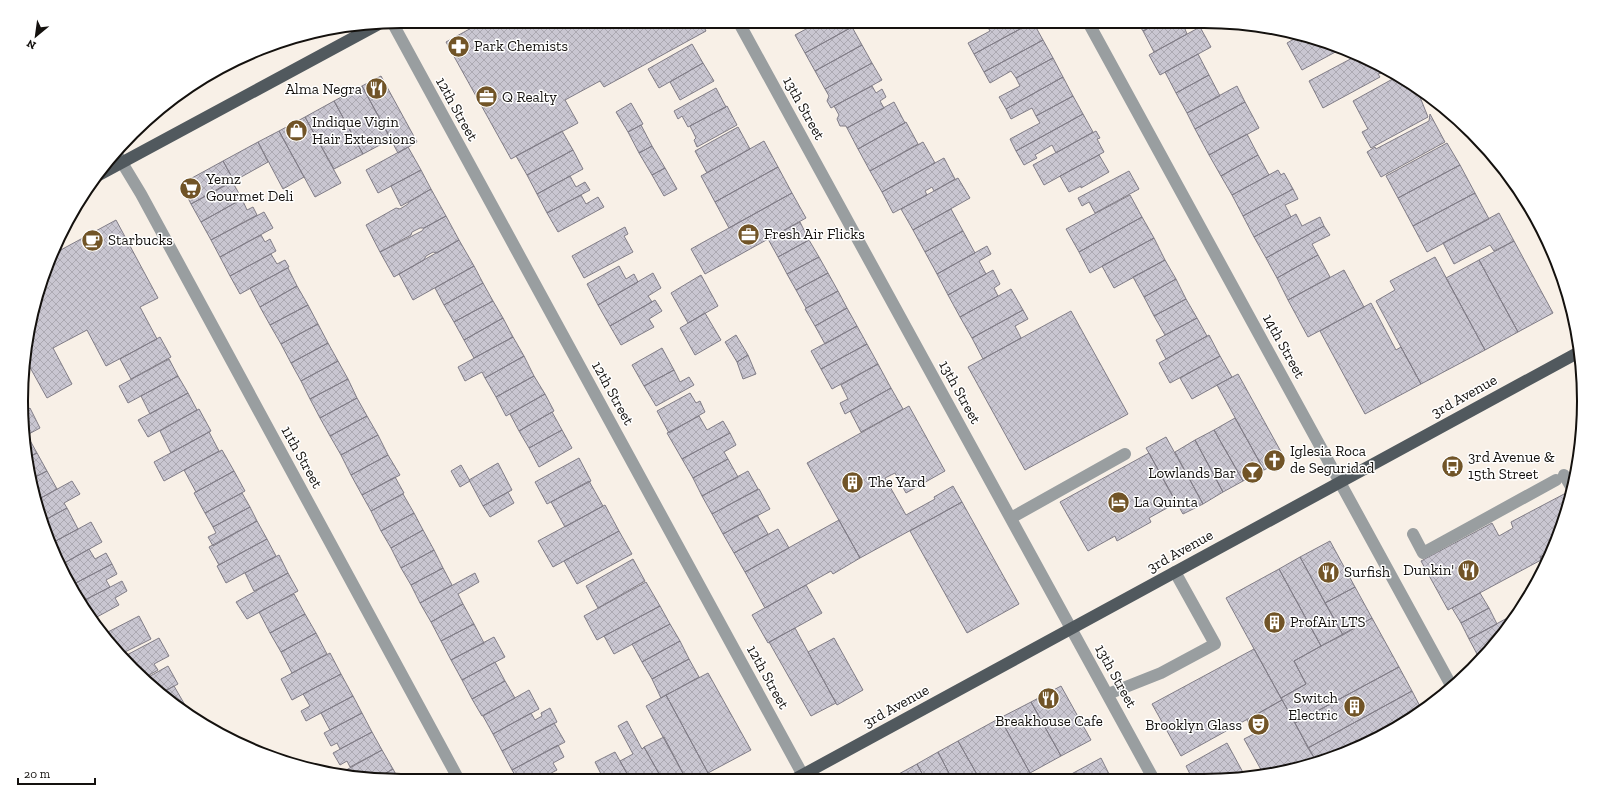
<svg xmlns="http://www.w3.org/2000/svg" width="1605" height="802" font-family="'Zilla Slab',serif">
  <defs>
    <pattern id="building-cross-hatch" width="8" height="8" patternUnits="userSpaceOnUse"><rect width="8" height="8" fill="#c9c6d1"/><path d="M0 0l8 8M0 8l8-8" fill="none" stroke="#aca9b2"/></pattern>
  </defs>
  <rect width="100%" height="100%" fill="#f8f0e7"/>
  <!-- building -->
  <path fill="url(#building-cross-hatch)" stroke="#817d87" d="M484,21H701L706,31L604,87L600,81L565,100L578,123L511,159L446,42Z
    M821,21H849L852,27L805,53L795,35Z
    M976,22H989L979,27Z
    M989,22H1033L974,54L968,43L990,31L986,24Z
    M1033,22L1043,40L984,72L974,54Z
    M1137,22H1160L1143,31Z
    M1160,22H1195L1196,23L1185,29L1187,34L1154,52L1143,31Z
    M852,27L862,45L815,71L805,53Z
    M1200,27L1211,47L1160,75L1149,55Z
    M1280,30L1291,32L1283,36Z
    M1303,34L1341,49L1302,70L1287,43Z
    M1043,40L1053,58L1016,78L1011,71L990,83L984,72Z
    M692,44L703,63L659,88L648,69Z
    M862,45L872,63L825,89L815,71Z
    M1198,54L1209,75L1176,93L1165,72Z
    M1358,55L1372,60L1389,71L1378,74L1380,77L1323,108L1309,81Z
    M1053,58L1063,77L1006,109L999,97L1020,86L1016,78Z
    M703,63L714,81L680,100L670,82Z
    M872,63L882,80L831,108L827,101L829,96L825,89Z
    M1209,75L1220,96L1187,113L1176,93Z
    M381,76L417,142L398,153L362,86Z
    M1398,76L1426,94L1420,97L1428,117L1371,148L1362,132L1368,129L1353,101Z
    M1063,77L1073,96L1036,116L1032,108L1011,119L1006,109Z
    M362,86L391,139L363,154L334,101Z
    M872,86L876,93L882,89L886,97L880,101L884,108L847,128L846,126H840L837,119L839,115L834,106Z
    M1237,86L1245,102L1195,129L1187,113Z
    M716,88L726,107L688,127L682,116L678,119L674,111Z
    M1073,96L1083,114L1016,151L1010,139L1040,123L1036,116Z
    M334,101L363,154L334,169L305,117Z
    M894,102L905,123L858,149L847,128Z
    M1245,102L1259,128L1209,155L1195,129Z
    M631,103L643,124L628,132L616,112Z
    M727,106L737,125L697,147L694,140L696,138L690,126Z
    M1083,114L1093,132L1056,153L1052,145L1035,155L1037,158L1024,165L1016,151Z
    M1430,114L1445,142L1381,177L1367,152L1375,147L1376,149L1429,121Z
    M305,117L341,183L315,197L279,131Z
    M906,122L918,144L870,171L858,149Z
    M641,125L652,146L639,153L628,132Z
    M738,127L750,149L707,173L695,151Z
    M279,131L304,177L283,189L258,142Z
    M562,131L573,150L527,175L516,156Z
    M1096,131L1100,138L1097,139L1104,152L1044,185L1033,165Z
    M1247,134L1258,155L1221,176L1209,155Z
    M764,141L778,167L715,202L701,176Z
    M258,142L268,162L234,181L223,161Z
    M923,142L935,163L882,192L870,171Z
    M1447,143L1460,165L1398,198L1386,176Z
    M652,146L665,168L652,175L639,153Z
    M408,147L421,170L378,193L366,170Z
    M573,150L583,169L537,194L527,175Z
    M1099,155L1109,172L1081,188V186L1069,192L1060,176Z
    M1258,155L1269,175L1232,195L1221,176Z
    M944,158L955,179L934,191L932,187L925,191L927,195L893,213L882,192Z
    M223,161L234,181L191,204L181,184Z
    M1460,165L1475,193L1413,226L1398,198Z
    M778,167L792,193L729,228L715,202Z
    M665,168L677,189L664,196L652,175Z
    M421,170L431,189L401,206L391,186Z
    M1278,170L1281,175L1284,173L1293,189L1243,216L1232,195Z
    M1129,171L1139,189L1095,213L1089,202L1082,206L1078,198Z
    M570,176L576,187L585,182L590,190L547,213L537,194Z
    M958,178L970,198L913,230L901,209Z
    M232,181L242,199L201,222L191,204Z
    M431,189L446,216L424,228H420L412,232L411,235L380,252L366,225L396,208L400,209L408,204L409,202Z
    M1293,189L1298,199L1285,205L1291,217L1254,237L1243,216Z
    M792,193L806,218L705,274L691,249Z
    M1475,193L1489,219L1427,252L1413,226Z
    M581,195L586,204L598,197L604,207L558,232L547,213Z
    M1130,195L1142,217L1079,252L1066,229Z
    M242,199L247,210L253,207L257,215L211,240L201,222Z
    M951,209L963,231L925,252L913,230Z
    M264,212L273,228L220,257L211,240Z
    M1499,213L1514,241L1494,251L1490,245L1454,264L1443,243Z
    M1296,214L1302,226L1320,217L1324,226L1266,258L1254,237Z
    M446,216L459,240L437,253L433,252L426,256L424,260L394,277L380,252L422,231L424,228Z
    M1142,217L1154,238L1090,273L1079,252Z
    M116,220L158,298L140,307L157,339L106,366L87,330L53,348L72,384L47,398L27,362L28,327L57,252Z
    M800,222L809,240L778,257L768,239Z
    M1324,226L1330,235L1312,244L1318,255L1277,278L1266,258Z
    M625,227L628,234L624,236L633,252L584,278L572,256Z
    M963,231L975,253L937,274L925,252Z
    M261,235L265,242L270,239L276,251L230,276L220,257Z
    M1154,238L1165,260L1114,288L1102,266Z
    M459,240L474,266L413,300L399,274Z
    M809,240L819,257L787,274L778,257Z
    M1514,241L1553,313L1518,332L1479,260Z
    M987,246L991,254L979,261L986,274L948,295L937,274Z
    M271,254L277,264L285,260L289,267L240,294L230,276Z
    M1318,255L1330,277L1288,300L1277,278Z
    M819,257L828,273L796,290L787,274Z
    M1435,257L1485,350L1421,384L1376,301L1395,290L1390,281Z
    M1165,260L1176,279L1144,297L1133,277Z
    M1479,260L1518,332L1485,350L1446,278Z
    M474,266L483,283L444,305L435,288Z
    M619,266L626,279L634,274L638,282L598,305L587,284Z
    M288,268L297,286L260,307L250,288Z
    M993,270L1000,284L994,288L998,296L960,317L948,295Z
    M1344,270L1364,307L1308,337L1288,300Z
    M653,273L661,288L648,296L652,302L610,326L598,305Z
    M828,273L838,291L806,308L796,290Z
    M701,275L718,306L688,323L671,293Z
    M1176,279L1186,299L1154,316L1144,297Z
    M483,283L493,301L454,322L444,305Z
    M297,286L308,305L270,325L260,307Z
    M1011,289L1023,310L972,338L960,317Z
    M838,291L847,308L815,326L805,309Z
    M1186,299L1197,318L1165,335L1154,316Z
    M655,300L662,311L649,319L654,327L621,345L610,326Z
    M493,301L503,318L464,340L454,322Z
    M1371,303L1396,350L1401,347L1421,384L1365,414L1320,331Z
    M308,305L318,324L281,344L270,325Z
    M847,308L857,326L825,344L815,326Z
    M1023,310L1028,319L1015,326L1021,338L983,359L972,338Z
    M1071,311L1128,414L1025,470L968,367Z
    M705,313L721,340L695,355L680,328Z
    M503,318L513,337L474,358L464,340Z
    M1197,318L1207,336L1166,359L1156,340Z
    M318,324L328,343L291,363L281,344Z
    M857,326L867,344L821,369L811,351Z
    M736,335L748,355L737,362L725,342Z
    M1209,335L1220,356L1170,383L1159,363Z
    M160,337L171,357L131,379L120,359Z
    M513,337L524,356L485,378L482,372L465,381L458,367Z
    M328,343L338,361L301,381L291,363Z
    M867,344L878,364L832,389L821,369Z
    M662,348L674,370L644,386L632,365Z
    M748,355L756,374L743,379L737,362Z
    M524,356L534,376L496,397L485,378Z
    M1220,356L1232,377L1192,399L1180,378Z
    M169,359L178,376L128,403L119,386Z
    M338,361L348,379L310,399L301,381Z
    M878,364L891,388L845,414L840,403L848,399L841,385Z
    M674,370L680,382L689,377L694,385L656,406L644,386Z
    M1238,374L1285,459L1264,470L1217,385Z
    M178,376L188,393L150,414L141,396Z
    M534,376L545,394L506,416L496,397Z
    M348,379L357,398L320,418L310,399Z
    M891,388L903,409L861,432L850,411Z
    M188,393L197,410L148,437L138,420Z
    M690,393L696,403L700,401L705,412L669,433L657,411Z
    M545,394L554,411L519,431L510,414Z
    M357,398L367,416L330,436L320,418Z
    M909,406L945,471L906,493L895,473L885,478L906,515L935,499L934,497L953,486L962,502L860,558L807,463Z
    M30,408L40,428L25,436L26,411Z
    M199,409L211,431L171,453L160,431Z
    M552,412L562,430L529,448L519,431Z
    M367,416L378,435L341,455L330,436Z
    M699,416L707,430L723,421L730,433L682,459L667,433Z
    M1235,418L1264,470L1243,481L1214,430Z
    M562,430L572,448L539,467L529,448Z
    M1214,430L1243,481L1223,492L1195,440Z
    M209,432L219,451L164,481L154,462Z
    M730,433L736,445L724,452L728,459L693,478L682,459Z
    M27,435L37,453L27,458L24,450L25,436Z
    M378,435L388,455L351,475L341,455Z
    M1166,437L1203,504L1183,514L1146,448Z
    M1195,440L1223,492L1203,504L1175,452Z
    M222,450L234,471L196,492L184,470Z
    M37,453L47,471L33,478L27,458Z
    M1149,453L1176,503L1149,518L1151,522L1117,541L1115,536L1088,551L1060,502Z
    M388,455L400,475L362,495L351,475Z
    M579,458L591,481L547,504L535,482Z
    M728,459L738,477L702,496L693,478Z
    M498,463L512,490L483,506L469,480Z
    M461,465L470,481L460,487L451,471Z
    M47,471L57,489L39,499L33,478Z
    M234,471L245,491L205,513L194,493Z
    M748,471L758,489L712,514L702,496Z
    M395,477L404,493L371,511L362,495Z
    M72,481L80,494L64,503L67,508L45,520L39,499Z
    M589,481L603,506L565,527L551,502Z
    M759,489L770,509L723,534L712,514Z
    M508,492L514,503L490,517L483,506Z
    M242,493L250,507L213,527L205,513Z
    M1566,493L1570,501L1552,551L1540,557L1541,560L1448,610L1421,561L1492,523L1499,536L1513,528L1511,522Z
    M403,494L414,513L381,531L371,511Z
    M962,502L1019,604L967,633L910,531Z
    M605,505L619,531L553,567L538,541Z
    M250,507L257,521L213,546L208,537L216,533L213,527Z
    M67,508L78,529L52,543L45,520Z
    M414,513L423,530L391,548L381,531Z
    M757,515L768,534L734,553L723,534Z
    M839,520L860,558L833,574L831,571L765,608L745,572Z
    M257,521L267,539L219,565L209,547Z
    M91,522L102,542L59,566L52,543Z
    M778,529L789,548L745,572L734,553Z
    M423,530L434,550L401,568L391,548Z
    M619,531L632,554L577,584L564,561Z
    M267,539L276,556L226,583L217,566Z
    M1330,541L1355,587L1325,603L1300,557Z
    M89,549L95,559L106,553L112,564L72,585L59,566Z
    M434,550L443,568L411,585L401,568Z
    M1552,551L1545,568L1540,557Z
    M279,555L288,573L254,591L245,573Z
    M1300,557L1343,635L1321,646L1279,569Z
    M633,559L645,581L598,608L586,586Z
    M112,564L117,574L106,580L110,587L83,601L72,585Z
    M443,568L452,585L420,603L411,585Z
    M1279,569L1321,646L1294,661L1306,684L1281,698L1226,598Z
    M288,573L298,591L247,619L236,602Z
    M475,573L479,582L458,594L463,604L431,622L420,603Z
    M122,581L127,591L115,598L119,605L95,618L83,601Z
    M646,582L660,606L597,640L584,616Z
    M806,585L822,613L768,643L752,615Z
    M1355,587L1372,618L1343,635L1325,603Z
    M1480,593L1489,608L1461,623L1452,608Z
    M294,594L305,614L270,633L259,612Z
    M463,604L474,624L441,641L431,622Z
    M660,606L670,624L614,654L604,636Z
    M1489,608L1497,624L1469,639L1461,623Z
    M305,614L316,633L281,652L270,633Z
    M139,616L151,639L121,654L106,633Z
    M1509,617L1511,620L1495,644L1477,654L1469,639Z
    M1372,618L1399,667L1295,723L1281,698L1306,684L1294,661Z
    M474,624L484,643L451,660L441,641Z
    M670,624L680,641L642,662L632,644Z
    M795,628L836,703L811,716L769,642Z
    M316,633L327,654L292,673L281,652Z
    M494,637L505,657L462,680L451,660Z
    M159,638L169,656L154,664L158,670L144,678L132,670L123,657Z
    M834,638L863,690L837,705L808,652Z
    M680,641L689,659L652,679L642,662Z
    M1495,644L1490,651L1481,660L1477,654Z
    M1254,649L1282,700L1181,756L1152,704Z
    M330,653L341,674L292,700L281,679Z
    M689,659L699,677L661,698L652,679Z
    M495,662L505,681L472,699L462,680Z
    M168,666L178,684L163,692L145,679Z
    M1399,667L1412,691L1308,748L1295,723Z
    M708,673L751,750L708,773L666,695Z
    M341,674L353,696L306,721L301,711L310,706L303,694Z
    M505,681L515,698L482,716L472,699Z
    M174,686L185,705L183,706L163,692Z
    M1061,686L1091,740L1061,756L1031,702Z
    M529,690L539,709L493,734L483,716Z
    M1412,691L1422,710L1349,752L1316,761L1308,748Z
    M666,695L708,773L696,779H686L646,706Z
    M353,696L362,713L330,730L321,713Z
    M1282,700L1316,761L1264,775L1244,739L1254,734L1247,720Z
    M1031,702L1061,756L1030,773L1000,718Z
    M550,708L557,722L502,751L493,734L531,713L535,720L542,716L541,713Z
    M362,713L372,732L340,749L337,743L331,746L324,733Z
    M1000,718L1030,773L1033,778H979L958,741Z
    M627,721L642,749L644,747L662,779H630L620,761L633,754L618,726Z
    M554,723L565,742L512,770L502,751Z
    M372,732L382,750L350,767L347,761L340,765L333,753Z
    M664,737L686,779H662L644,747Z
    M958,741L979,778L952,779L938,752Z
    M1227,743L1246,778H1192L1186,766Z
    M558,745L564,757L553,763L557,770L538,780H518L512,770Z
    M382,750L393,769L374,780L339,774Z
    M615,752L630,779L604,780L595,762Z
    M938,752L952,779H925L917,764Z
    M1101,758L1111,778H1064Z
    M917,764L925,779H899L897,775Z
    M393,769L399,780H374Z"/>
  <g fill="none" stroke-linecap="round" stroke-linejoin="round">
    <!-- minor -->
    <path stroke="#999ea0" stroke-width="12" d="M738,21L1153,778
      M392,22L805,779
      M1088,22L1452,687
      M115,151L141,194L459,780
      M1564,475L1573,490
      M1011,518L1125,454
      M1413,534L1423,553L1556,480
      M1108,694L1161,673L1215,644L1175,572"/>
    <!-- major -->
    <path stroke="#51595e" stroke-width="12" d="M97,176L377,25
      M795,779L1581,351"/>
  </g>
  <!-- icons -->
  <defs>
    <symbol id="pharmacy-disc" viewBox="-11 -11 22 22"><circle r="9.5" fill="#715427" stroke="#fff"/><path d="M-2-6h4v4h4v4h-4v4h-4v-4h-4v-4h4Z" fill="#fff"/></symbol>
    <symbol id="restaurant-disc" viewBox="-11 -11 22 22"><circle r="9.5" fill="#715427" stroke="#fff"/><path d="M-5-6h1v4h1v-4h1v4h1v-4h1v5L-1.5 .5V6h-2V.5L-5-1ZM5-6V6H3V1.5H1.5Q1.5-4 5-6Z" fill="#fff"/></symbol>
    <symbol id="office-disc" viewBox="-11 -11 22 22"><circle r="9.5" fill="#715427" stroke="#fff"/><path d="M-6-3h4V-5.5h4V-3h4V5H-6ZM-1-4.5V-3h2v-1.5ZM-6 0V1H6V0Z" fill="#fff"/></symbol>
    <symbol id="shop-disc" viewBox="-11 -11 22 22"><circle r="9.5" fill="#715427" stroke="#fff"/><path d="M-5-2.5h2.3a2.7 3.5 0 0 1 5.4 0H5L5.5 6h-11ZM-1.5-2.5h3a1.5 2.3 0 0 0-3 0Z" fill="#fff"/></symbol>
    <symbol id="supermarket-disc" viewBox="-11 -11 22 22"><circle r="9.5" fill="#715427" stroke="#fff"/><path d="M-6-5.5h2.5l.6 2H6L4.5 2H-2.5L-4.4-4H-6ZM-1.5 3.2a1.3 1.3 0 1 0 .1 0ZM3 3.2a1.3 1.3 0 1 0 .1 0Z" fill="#fff"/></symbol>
    <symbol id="cafe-disc" viewBox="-11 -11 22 22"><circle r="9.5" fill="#715427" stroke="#fff"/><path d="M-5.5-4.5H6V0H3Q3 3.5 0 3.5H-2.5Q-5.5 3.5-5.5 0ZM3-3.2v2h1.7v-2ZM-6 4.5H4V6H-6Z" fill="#fff"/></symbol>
    <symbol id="church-disc" viewBox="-11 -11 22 22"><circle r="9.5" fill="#715427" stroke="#fff"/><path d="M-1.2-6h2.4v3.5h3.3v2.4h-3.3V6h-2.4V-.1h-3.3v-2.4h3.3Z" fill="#fff"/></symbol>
    <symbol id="bus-disc" viewBox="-11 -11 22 22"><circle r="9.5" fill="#715427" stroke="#fff"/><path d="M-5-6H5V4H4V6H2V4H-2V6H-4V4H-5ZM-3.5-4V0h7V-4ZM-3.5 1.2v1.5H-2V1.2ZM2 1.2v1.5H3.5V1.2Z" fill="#fff"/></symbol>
    <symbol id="bar-disc" viewBox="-11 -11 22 22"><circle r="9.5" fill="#715427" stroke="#fff"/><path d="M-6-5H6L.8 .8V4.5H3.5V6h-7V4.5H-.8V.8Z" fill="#fff"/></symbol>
    <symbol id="building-disc" viewBox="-11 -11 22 22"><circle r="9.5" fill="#715427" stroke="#fff"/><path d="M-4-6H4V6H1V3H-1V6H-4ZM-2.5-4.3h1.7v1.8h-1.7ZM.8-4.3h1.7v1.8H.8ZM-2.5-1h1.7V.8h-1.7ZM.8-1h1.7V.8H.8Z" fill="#fff"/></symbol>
    <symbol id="hotel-disc" viewBox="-11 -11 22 22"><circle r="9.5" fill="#715427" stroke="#fff"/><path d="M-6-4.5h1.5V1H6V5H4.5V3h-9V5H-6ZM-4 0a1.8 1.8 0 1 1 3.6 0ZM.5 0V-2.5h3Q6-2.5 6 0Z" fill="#fff"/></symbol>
    <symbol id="theatre-disc" viewBox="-11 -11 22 22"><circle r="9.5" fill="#715427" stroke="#fff"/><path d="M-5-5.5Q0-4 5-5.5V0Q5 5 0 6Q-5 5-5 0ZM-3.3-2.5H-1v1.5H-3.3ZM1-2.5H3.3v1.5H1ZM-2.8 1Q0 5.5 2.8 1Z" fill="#fff"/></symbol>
  </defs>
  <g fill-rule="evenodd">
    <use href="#pharmacy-disc" x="446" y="34" width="25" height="25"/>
    <use href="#restaurant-disc" x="364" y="76" width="25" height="25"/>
    <use href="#office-disc" x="474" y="84" width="25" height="25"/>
    <use href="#shop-disc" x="284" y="118" width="25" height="25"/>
    <use href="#supermarket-disc" x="178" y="176" width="25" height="25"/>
    <use href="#office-disc" x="736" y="222" width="25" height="25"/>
    <use href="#cafe-disc" x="80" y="228" width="25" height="25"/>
    <use href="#church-disc" x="1262" y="448" width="25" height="25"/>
    <use href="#bus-disc" x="1440" y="454" width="25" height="25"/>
    <use href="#bar-disc" x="1240" y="460" width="25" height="25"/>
    <use href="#building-disc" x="840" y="470" width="25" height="25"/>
    <use href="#hotel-disc" x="1106" y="490" width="25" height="25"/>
    <use href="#restaurant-disc" x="1456" y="558" width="25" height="25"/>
    <use href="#restaurant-disc" x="1316" y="560" width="25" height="25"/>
    <use href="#building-disc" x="1262" y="610" width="25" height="25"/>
    <use href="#restaurant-disc" x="1036" y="686" width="25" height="25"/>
    <use href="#building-disc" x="1342" y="694" width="25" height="25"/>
    <use href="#theatre-disc" x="1246" y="712" width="25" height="25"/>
  </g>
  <g text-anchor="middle" stroke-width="3" stroke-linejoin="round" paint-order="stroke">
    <!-- poi labels -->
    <g font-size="15" fill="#14110e" stroke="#fff" text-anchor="start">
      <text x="474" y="51">Park Chemists</text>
      <text x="362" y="94" text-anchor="end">Alma Negra</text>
      <text x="502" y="102">Q Realty</text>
      <text x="312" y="127">Indique Vigin<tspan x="312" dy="17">Hair Extensions</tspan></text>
      <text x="206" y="184">Yemz<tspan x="206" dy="17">Gourmet Deli</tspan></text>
      <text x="764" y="239">Fresh Air Flicks</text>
      <text x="108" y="245">Starbucks</text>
      <text x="1290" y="456">Iglesia Roca<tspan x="1290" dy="17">de Seguridad</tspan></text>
      <text x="1468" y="462">3rd Avenue &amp;<tspan x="1468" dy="17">15th Street</tspan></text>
      <text x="1236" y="478" text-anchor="end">Lowlands Bar</text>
      <text x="868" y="487">The Yard</text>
      <text x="1134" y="507">La Quinta</text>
      <text x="1454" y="575" text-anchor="end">Dunkin'</text>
      <text x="1344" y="577">Surfish</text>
      <text x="1290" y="627">ProfAir LTS</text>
      <text x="1338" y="703" text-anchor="end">Switch<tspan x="1338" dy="17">Electric</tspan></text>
      <text x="1049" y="726" text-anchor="middle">Breakhouse Cafe</text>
      <text x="1242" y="730" text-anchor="end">Brooklyn Glass</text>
    </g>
    <!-- street labels -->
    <g font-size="15" fill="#14110e" stroke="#fff">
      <text transform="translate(804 108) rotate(61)" y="5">13th Street</text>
      <text transform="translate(457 109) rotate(61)" y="5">12th Street</text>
      <text transform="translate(1284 346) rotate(61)" y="5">14th Street</text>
      <text transform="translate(960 392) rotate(61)" y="5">13th Street</text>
      <text transform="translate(613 393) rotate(61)" y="5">12th Street</text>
      <text transform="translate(1464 396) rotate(-29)" y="5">3rd Avenue</text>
      <text transform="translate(302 457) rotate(61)" y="5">11th Street</text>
      <text transform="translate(1180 551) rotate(-29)" y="5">3rd Avenue</text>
      <text transform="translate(1116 676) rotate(61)" y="5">13th Street</text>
      <text transform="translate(768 677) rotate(61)" y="5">12th Street</text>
      <text transform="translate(896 706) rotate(-29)" y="5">3rd Avenue</text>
    </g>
  </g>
  <!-- crop -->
  <path d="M0 0H1605V802H0ZM401 28H1204A373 373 0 0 1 1577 401V401A373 373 0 0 1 1204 774H401A373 373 0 0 1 28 401V401A373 373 0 0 1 401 28Z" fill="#fff" fill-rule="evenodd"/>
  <path fill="none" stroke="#14110e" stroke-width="2" d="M401 28H1204A373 373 0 0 1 1577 401V401A373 373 0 0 1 1204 774H401A373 373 0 0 1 28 401V401A373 373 0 0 1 401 28Z"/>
  <!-- north arrow -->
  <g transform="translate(36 36) rotate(209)" stroke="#ffffff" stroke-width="3" paint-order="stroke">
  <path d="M0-3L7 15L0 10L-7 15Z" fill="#14110e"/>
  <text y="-6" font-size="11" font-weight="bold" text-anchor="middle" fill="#14110e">N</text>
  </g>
  <!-- scale -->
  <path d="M18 778v6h77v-6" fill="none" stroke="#14110e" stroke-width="2"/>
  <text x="24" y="778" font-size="12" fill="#14110e" stroke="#ffffff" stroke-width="3" paint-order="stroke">20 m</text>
</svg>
